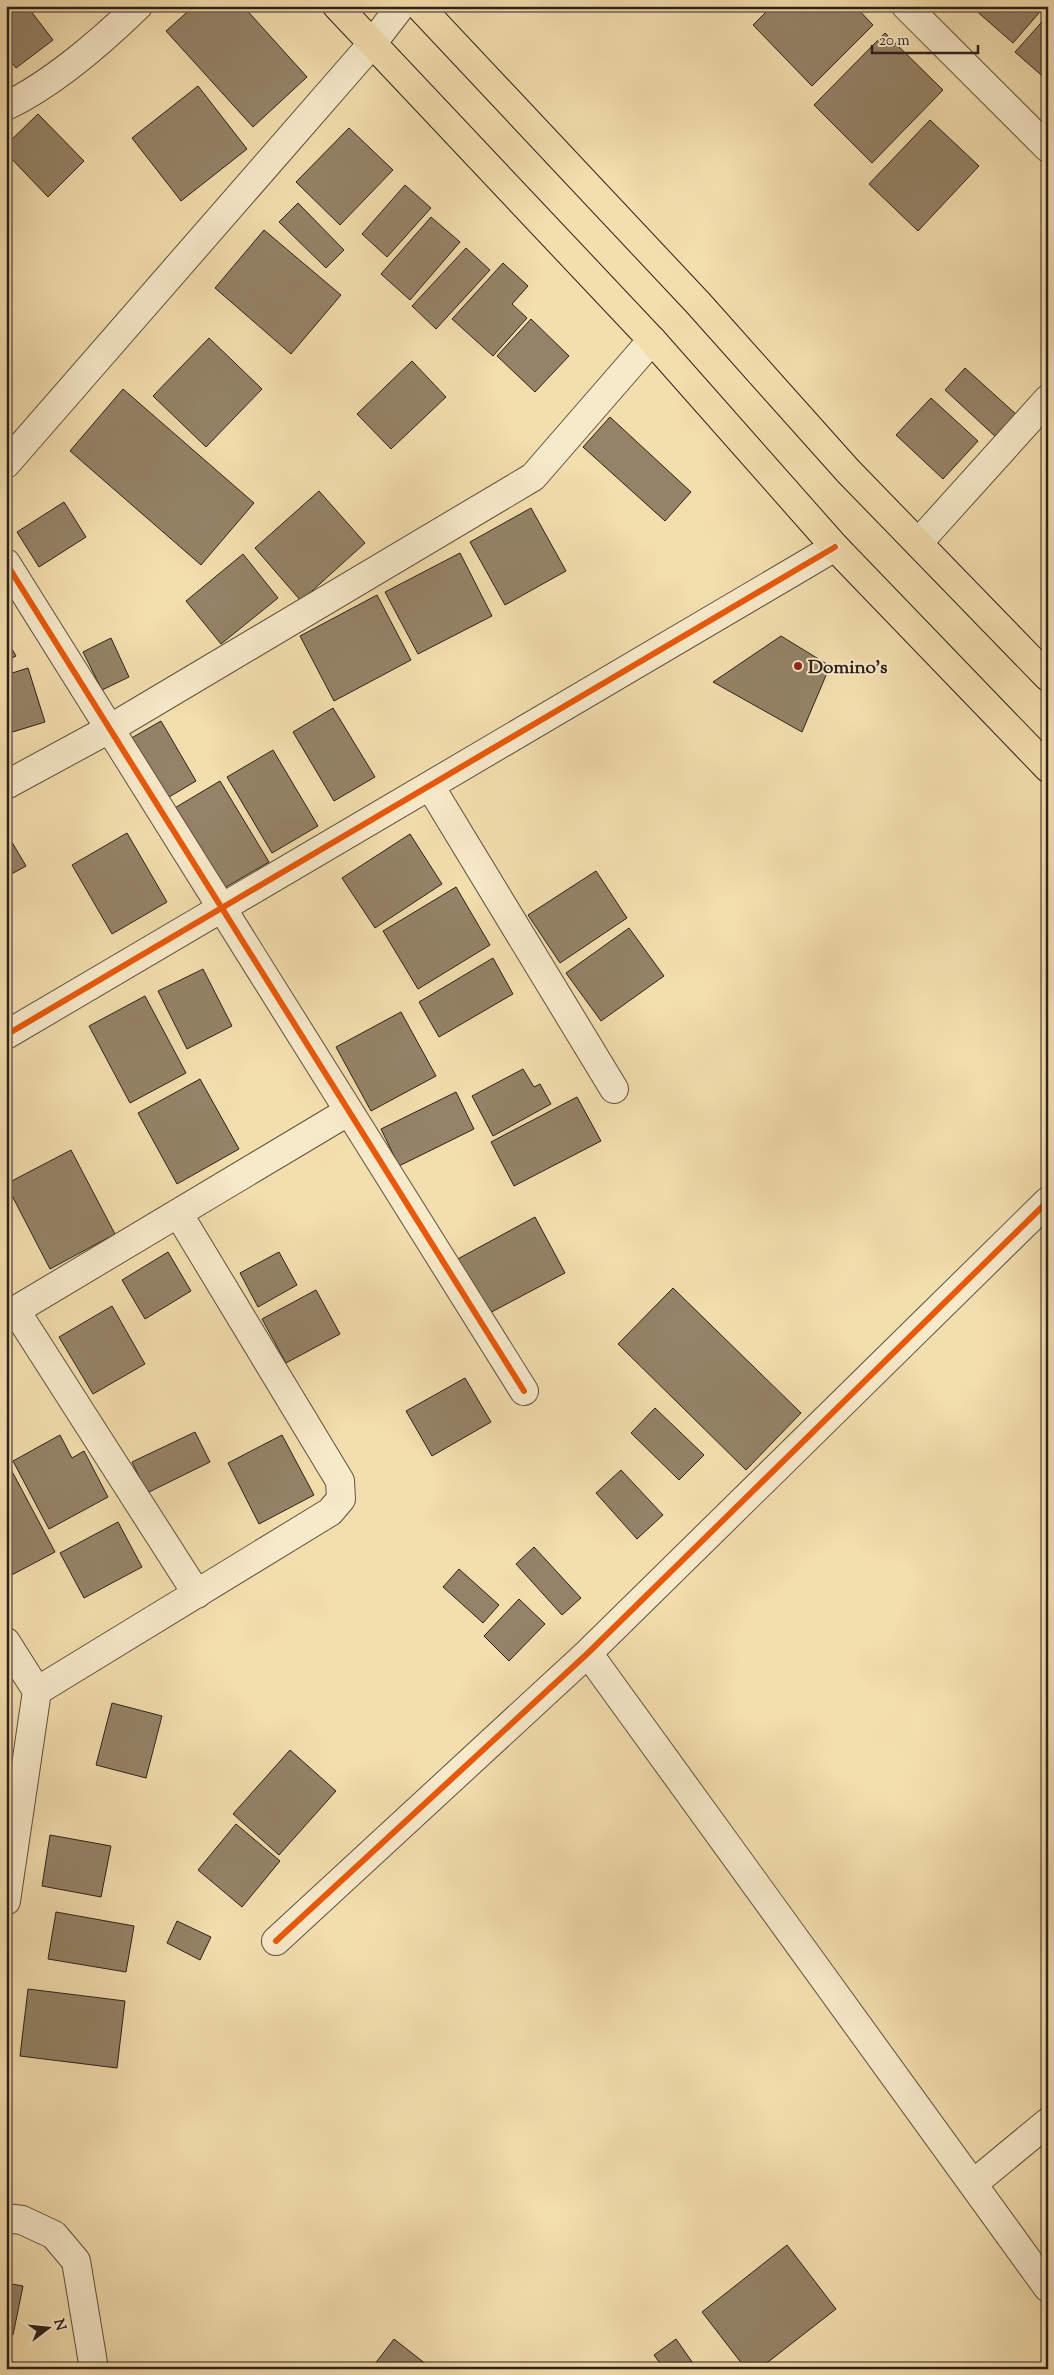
<svg xmlns="http://www.w3.org/2000/svg" width="1054" height="2375" font-family="'Sorts Mill Goudy',serif">
  <rect width="100%" height="100%" fill="#f3deae"/>
  <filter id="stains"><feTurbulence type="fractalNoise" baseFrequency=".004" numOctaves="4"/><feColorMatrix values="0 0 0 0 .2 0 0 0 0 .09 0 0 0 0 .02 0 0 0 .5 -.17"/></filter>
  <radialGradient id="worn" r=".72"><stop offset=".6" stop-color="#630" stop-opacity="0"/><stop offset="1" stop-color="#630" stop-opacity=".3"/></radialGradient>
  <!-- building -->
  <path fill="#948367" stroke="#2e201a" d="M6,6H27L53,40L16,68L6,55Z
    M194,6H243L307,77L253,127L166,31Z
    M772,6H855L873,25L812,86L753,25Z
    M975,6H1045L1013,43L973,8Z
    M1048,15V81L1015,52Z
    M885,33L943,90L872,163L814,105Z
    M198,86L247,149L181,201L132,138Z
    M38,114L84,161L48,197L6,153V145Z
    M930,120L979,166L918,231L869,184Z
    M349,128L393,170L340,225L296,182Z
    M405,185L431,208L387,257L362,234Z
    M298,203L344,250L326,268L279,222Z
    M431,217L460,242L410,300L381,274Z
    M264,230L341,295L291,354L215,288Z
    M466,248L490,270L436,329L412,306Z
    M503,263L528,286L512,304L527,318L493,356L452,319Z
    M531,319L569,356L535,392L497,356Z
    M209,338L262,389L206,447L153,396Z
    M412,361L446,397L391,449L357,414Z
    M965,368L1018,416L997,438L945,390Z
    M123,389L254,503L201,565L70,451Z
    M931,398L978,441L943,479L896,435Z
    M610,417L691,492L665,521L583,447Z
    M319,491L365,543L301,601L255,548Z
    M64,502L86,537L39,567L17,532Z
    M531,508L566,571L505,605L470,542Z
    M460,553L492,616L418,654L385,592Z
    M243,554L278,598L221,644L186,601Z
    M377,595L411,660L334,701L300,636Z
    M781,636L830,666L802,732L713,682Z
    M111,638L129,677L102,690L83,652Z
    M6,639L16,656L6,661Z
    M28,668L45,722L6,734V675Z
    M333,708L375,777L334,801L293,732Z
    M161,721L196,781L164,800L128,740Z
    M273,750L318,826L272,853L227,777Z
    M220,781L269,862L221,890L173,809Z
    M6,832L26,866L6,877Z
    M127,833L167,902L112,934L72,865Z
    M410,834L442,884L375,928L342,878Z
    M596,871L627,918L560,963L528,915Z
    M456,887L490,945L418,989L383,931Z
    M629,928L664,976L601,1021L566,973Z
    M493,958L513,994L439,1037L419,1002Z
    M203,969L232,1026L187,1049L158,991Z
    M145,996L186,1073L130,1103L89,1026Z
    M401,1012L436,1076L371,1111L336,1047Z
    M523,1069L534,1087L540,1084L551,1104L493,1136L472,1096Z
    M200,1079L239,1149L177,1184L138,1113Z
    M456,1092L474,1129L399,1166L381,1129Z
    M577,1097L601,1141L514,1186L491,1142Z
    M71,1150L115,1234L50,1269L6,1184Z
    M535,1217L565,1273L484,1316L454,1261Z
    M168,1252L191,1291L145,1319L122,1280Z
    M279,1252L297,1285L258,1307L240,1273Z
    M673,1288L801,1413L746,1470L618,1344Z
    M316,1290L340,1334L286,1363L262,1319Z
    M112,1306L145,1364L93,1394L59,1337Z
    M465,1378L491,1422L432,1456L406,1411Z
    M655,1408L704,1455L679,1480L631,1433Z
    M195,1432L210,1462L147,1493L132,1462Z
    M60,1435L72,1458L84,1451L108,1497L49,1529L13,1461Z
    M282,1435L314,1495L259,1524L228,1463Z
    M7,1462L55,1552L6,1578V1463Z
    M621,1470L663,1515L637,1539L596,1493Z
    M118,1522L142,1567L84,1598L60,1553Z
    M534,1547L581,1598L562,1615L516,1564Z
    M459,1569L499,1605L483,1623L443,1587Z
    M519,1599L545,1624L509,1661L484,1636Z
    M112,1703L162,1716L146,1778L96,1765Z
    M290,1750L336,1791L279,1855L233,1814Z
    M236,1824L280,1861L242,1907L198,1870Z
    M50,1835L111,1846L101,1897L42,1886Z
    M56,1912L134,1926L126,1972L48,1959Z
    M177,1921L211,1937L200,1960L167,1943Z
    M28,1989L125,2001L117,2068L20,2056Z
    M787,2245L836,2309L759,2369H746L702,2312Z
    M6,2283L23,2286L13,2335L6,2334Z
    M394,2339L431,2368V2369H371Z
    M676,2339L697,2369H664L654,2355Z
    M63,2365V2369H28Z"/>
  <g fill="none" stroke-linecap="round" stroke-linejoin="round">
    <defs>
      <path id="minor" d="M906,6L1048,148
        M6,106C51,85 103,40 138,6
        M6,464L371,45L401,6
        M919,542L1048,399
        M6,563L524,1391
        M6,785L111,728L533,477L652,340
        M430,786L614,1089
        M6,1035L835,547
        M16,1311L197,1594
        M6,1316L349,1111
        M6,1642L37,1691L6,1901
        M588,1653L1048,2288
        M37,1691L330,1512L341,1499L340,1481L178,1213
        M276,1941L588,1653L1048,1201
        M973,2184L1048,2122
        M6,2218L22,2220L54,2235L76,2261L94,2369"/>
      <path id="major" d="M337,6L652,340L835,547L1048,768
        M419,6L698,303L848,471L1048,677"/>
    </defs>
    <!-- minor casing -->
    <use href="#minor" stroke="#5f503f" stroke-width="30"/>
    <!-- major casing -->
    <use href="#major" stroke="#2e201a" stroke-width="30"/>
    <!-- minor -->
    <use href="#minor" stroke="#f7eaca" stroke-width="28"/>
    <!-- major -->
    <use href="#major" stroke="#f3deae" stroke-width="28"/>
    <defs>
      <path id="cycleway" d="M6,563L524,1391
        M6,1035L835,547
        M276,1941L588,1653L1048,1201"/>
    </defs>
    <!-- cycleway casing -->
    <use href="#cycleway" stroke="#f7eaca" stroke-width="9"/>
    <!-- cycleway -->
    <use href="#cycleway" stroke="#e8590c" stroke-width="6"/>
  </g>
  <!-- markers -->
  <circle fill="#8f2418" stroke="#f7eaca" stroke-width="2" cx="798" cy="666" r="5"/>
  <g text-anchor="middle" stroke-width="4" stroke-linejoin="round" paint-order="stroke">
    <!-- poi labels -->
    <g font-size="19" font-weight="bold" fill="#2e201a" stroke="#f7eaca" text-anchor="start">
      <text x="808" y="673">Domino's</text>
    </g>
  </g>
  <!-- margin -->
  <rect width="1054" height="2375" fill="none" stroke="#f3deae" stroke-width="25"/>
  <rect x="8" y="8" width="1039" height="2360" fill="none" stroke="#2e201a" stroke-width="2.5"/>
  <rect x="12" y="12" width="1029" height="2350" fill="none" stroke="#2e201a"/>
  <!-- north arrow -->
  <g transform="translate(48 2328) rotate(74)" stroke="#f7eaca" stroke-width="4" paint-order="stroke">
  <path d="M0-4L9 19L0 12L-9 19Z" fill="#2e201a"/>
  <text y="-8" font-size="14" font-weight="bold" text-anchor="middle" fill="#2e201a">N</text>
  </g>
  <!-- scale -->
  <path d="M872 45v8h106v-8" fill="none" stroke="#2e201a" stroke-width="2.5"/>
  <text x="879" y="45" font-size="15" fill="#2e201a" stroke="#f7eaca" stroke-width="4" paint-order="stroke">20 m</text>
  <rect width="100%" height="100%" filter="url(#stains)"/>
  <rect width="100%" height="100%" fill="url(#worn)"/>
</svg>
